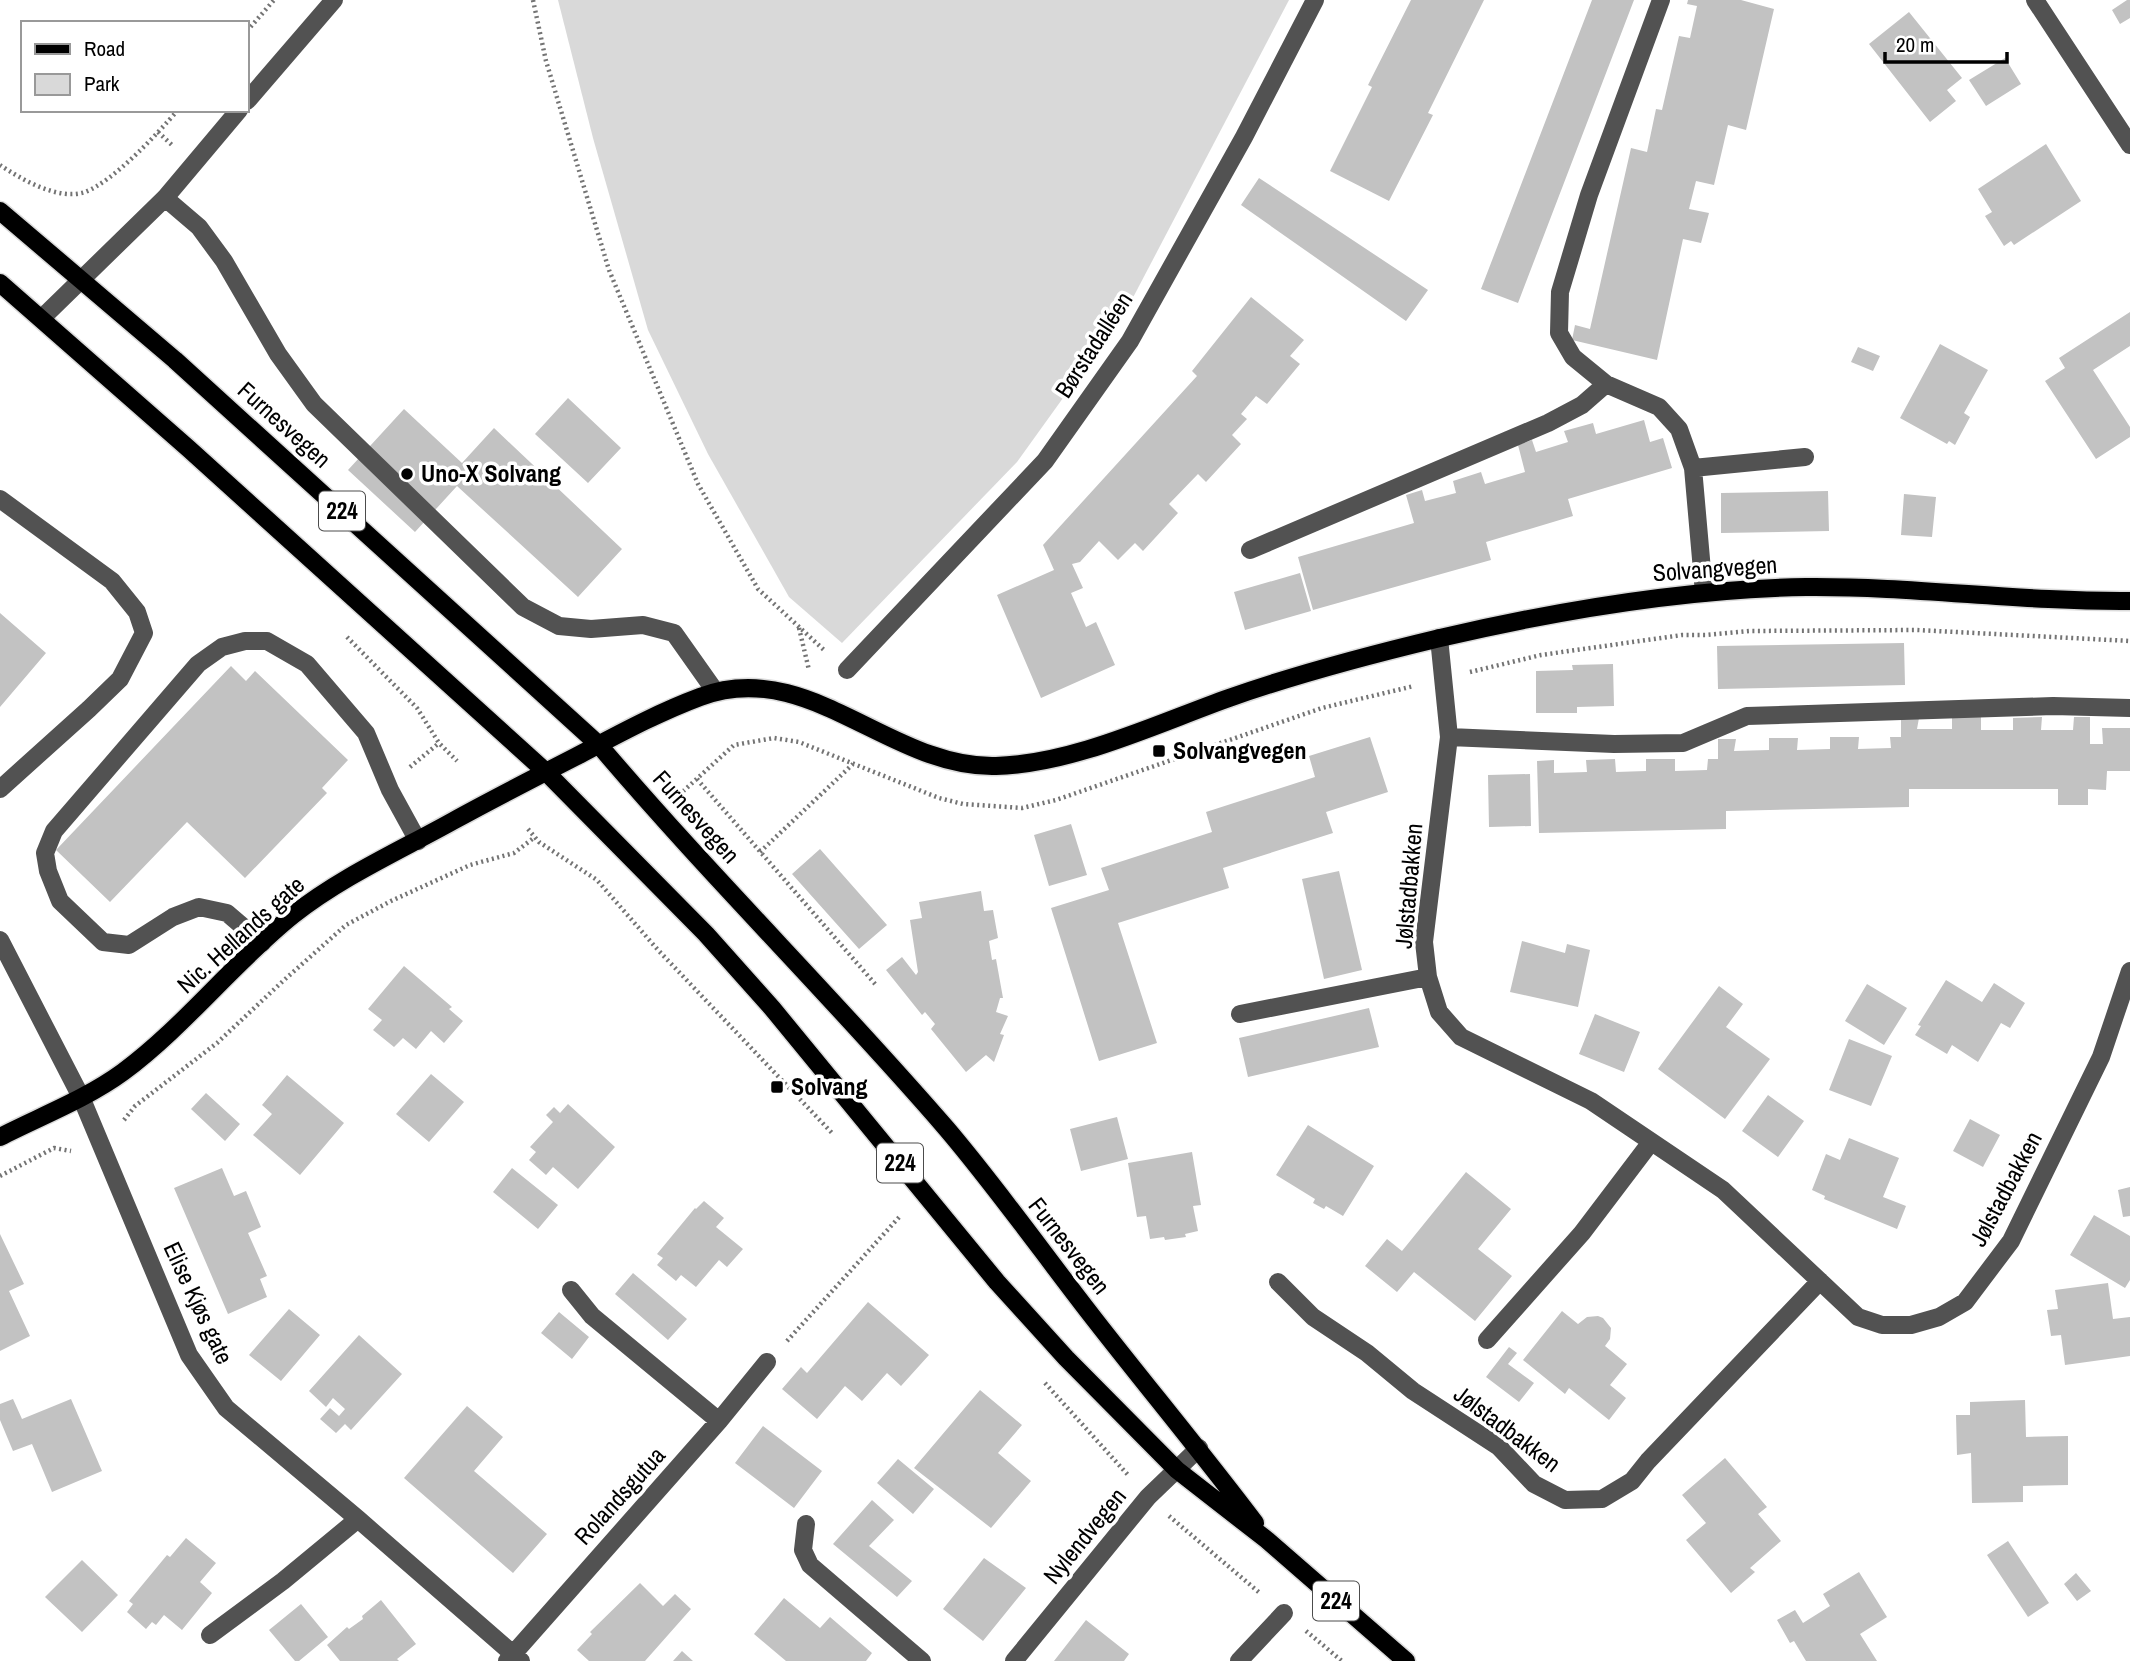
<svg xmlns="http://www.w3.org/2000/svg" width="2130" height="1661" font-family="'Archivo Narrow',sans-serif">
  <rect width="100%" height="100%" fill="#fff"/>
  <!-- green -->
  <path fill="#d9d9d9" d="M558,0H1289L1127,309L1017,462L842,643L789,597L708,454L648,330L593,138Z"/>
  <!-- building -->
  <path fill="#c2c2c2" d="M1411,0H1484L1428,113L1433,115L1389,201L1330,171L1372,87L1368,85Z
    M1592,0H1634L1518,303L1481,289Z
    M1688,0H1741L1774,9L1746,130L1728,125L1714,185L1696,181L1689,209L1709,213L1701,243L1683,239L1657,360L1572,340L1575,325L1590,329L1631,148L1647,152L1656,109L1662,110L1679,36L1690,38L1697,6L1687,4Z
    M2127,0H2130V18L2120,24L2112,10Z
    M1909,12L1962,78L1947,90L1956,101L1930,122L1869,44Z
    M2005,58L2021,84L1986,106L1969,80Z
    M2046,144L2081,201L2014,245L2011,241L2004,246L1985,216L1992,212L1978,189Z
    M1259,178L1428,290L1406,321L1241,205Z
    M1251,297L1304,340L1290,356L1300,364L1267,404L1256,396L1241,414L1247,419L1232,435L1241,444L1206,482L1198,474L1169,504L1178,513L1143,551L1135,543L1118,560L1099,541L1080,562L1072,564L1083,588L1071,593L1086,627L1096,622L1115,665L1041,698L997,595L1054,570L1043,545L1197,376L1192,371Z
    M2130,312V346L2093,370L2130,427V437L2096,459L2045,381L2065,368L2059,358Z
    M1940,344L1988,370L1964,413L1970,417L1955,445L1949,441L1947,444L1900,418Z
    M1858,347L1880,356L1873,371L1851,362Z
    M568,398L621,448L588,483L535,434Z
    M404,409L462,463L494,428L622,549L578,597L457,486L415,532L348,470Z
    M1644,420L1650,442L1663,438L1672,468L1568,499L1573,516L1486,542L1491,560L1313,610L1298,557L1414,523L1406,495L1422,490L1425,501L1456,493L1453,481L1481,472L1485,484L1525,472L1518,445L1532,440L1536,452L1568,442L1564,431L1593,423L1596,434Z
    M1828,491L1829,531L1721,533V493Z
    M1904,494L1936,497L1932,537L1901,535Z
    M1300,573L1311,611L1245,630L1234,592Z
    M0,613L46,653L0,707Z
    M1904,643L1905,685L1718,689L1717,646Z
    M1613,664L1614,706L1577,707V713H1536V671L1573,670L1572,665Z
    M231,666L246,681L255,671L348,760L322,788L327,793L245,878L187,822L110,902L56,850Z
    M1901,717L1919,718L1917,729H1952V717H1981V730H2013V718L2042,717L2041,730H2073L2074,717H2090V744H2103L2102,728H2130V771H2107L2106,790L2088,789V805H2058V789H1909V807L1726,811V829L1539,833L1537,761L1554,760V773L1587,772L1586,760L1615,759L1616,772L1646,771V759H1675V771L1707,770L1708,759H1718V739H1736L1734,751L1769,750V738H1798L1797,750L1830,749V737H1859L1858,749L1891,748L1890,737H1901Z
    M1370,737L1388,792L1326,812L1333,833L1223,868L1229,888L1118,923L1157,1043L1099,1061L1051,908L1109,890L1101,868L1212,832L1206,812L1315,777L1309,756Z
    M1530,774L1531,826L1489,827L1488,775Z
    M1071,824L1087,875L1049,886L1034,835Z
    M820,849L887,925L859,949L792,874Z
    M1339,871L1362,970L1324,979L1302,879Z
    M981,891L984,911L993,910L998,938L989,941L992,960L996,959L1003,998H1000L996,1012L1008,1016L1000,1034L1004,1035L994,1062L986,1055L966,1072L931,1029L935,1024L925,1012L922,1015L886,970L902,957L916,975L918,972L910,920L922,918L919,902Z
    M1522,941L1565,953L1567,944L1590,950L1578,1007L1510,992Z
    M404,966L452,1007L449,1009L463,1021L444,1043L431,1031L416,1049L403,1038L394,1047L373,1030L382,1020L368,1009Z
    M1946,980L1982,1002L1994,983L2025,1003L2010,1028L2001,1023L1978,1062L1952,1045L1947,1054L1915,1035L1921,1026L1918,1025Z
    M1867,984L1907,1008L1884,1045L1845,1021Z
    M1719,986L1743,1004L1726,1027L1770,1059L1725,1119L1658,1069Z
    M1369,1008L1379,1047L1248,1077L1239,1038Z
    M1595,1014L1640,1032L1624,1072L1579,1054Z
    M1849,1039L1892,1056L1871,1106L1829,1090Z
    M431,1074L464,1102L429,1142L396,1114Z
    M287,1075L344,1123L300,1175L253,1135L272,1114L262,1105Z
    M206,1093L240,1124L225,1141L191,1109Z
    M1768,1095L1804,1121L1778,1157L1742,1131Z
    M568,1104L615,1147L578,1189L553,1167L546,1175L529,1160L536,1152L530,1147L553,1122L546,1115L554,1107L560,1113Z
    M1117,1117L1128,1159L1081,1171L1070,1129Z
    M1970,1119L2000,1135L1983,1167L1953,1151Z
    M1308,1125L1374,1166L1343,1216L1326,1206L1324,1209L1313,1203L1315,1199L1276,1175Z
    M1849,1138L1899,1158L1883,1197L1906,1206L1897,1229L1824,1199L1825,1196L1812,1190L1826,1154L1840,1160Z
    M1192,1152L1201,1205L1193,1206L1198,1231L1185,1234L1186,1237L1165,1240L1164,1237L1150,1239L1146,1216L1137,1217L1128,1163Z
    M222,1168L234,1196L246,1191L261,1227L248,1233L267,1276L260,1279L267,1297L228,1314L174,1188Z
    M512,1168L558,1205L538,1229L493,1192Z
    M1466,1172L1511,1209L1478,1249L1512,1276L1475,1321L1414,1272L1397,1292L1365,1266L1387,1239L1402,1251Z
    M2130,1187V1216L2123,1217L2118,1190Z
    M704,1201L724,1218L716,1227L743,1249L727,1267L719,1260L696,1287L681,1275L676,1281L657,1265L663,1258L657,1254L695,1208L696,1209Z
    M2094,1215L2130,1236V1280L2125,1288L2070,1255Z
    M0,1234L24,1284L9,1291L30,1336L0,1351Z
    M633,1273L687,1319L668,1340L615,1294Z
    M2108,1283L2113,1319L2130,1317V1356L2065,1365L2061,1335L2051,1336L2047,1310L2058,1309L2055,1290Z
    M868,1302L929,1355L901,1386L887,1373L862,1401L845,1386L817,1419L782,1389L801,1367L807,1373Z
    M289,1309L320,1335L281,1381L249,1355Z
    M1562,1311L1578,1324L1587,1317L1598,1316L1603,1318L1611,1328L1610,1339L1605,1346L1627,1364L1610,1385L1626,1398L1609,1420L1569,1388L1565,1394L1523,1360Z
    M559,1312L589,1337L572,1359L541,1333Z
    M359,1335L402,1374L351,1430L345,1424L336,1433L320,1419L330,1408L339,1416L345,1409L333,1398L326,1407L309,1391Z
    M1509,1347L1517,1353L1508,1364L1534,1383L1519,1402L1486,1377Z
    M980,1390L1022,1425L998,1453L1031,1481L991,1528L914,1468Z
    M13,1399L22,1419L71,1399L102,1471L52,1492L32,1444L13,1451L0,1420V1404Z
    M2025,1400L2026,1437L2068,1436V1485L2023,1486V1502L1972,1503L1971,1453L1957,1455L1956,1415H1970V1402Z
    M467,1406L503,1437L474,1471L547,1534L513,1573L404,1478Z
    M763,1426L822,1471L794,1508L735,1463Z
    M1725,1458L1767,1507L1758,1514L1781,1541L1750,1568L1755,1572L1731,1593L1686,1540L1706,1523L1682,1495Z
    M898,1459L934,1489L913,1514L877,1483Z
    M872,1500L894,1520L869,1546L912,1581L897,1597L833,1544Z
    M186,1538L216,1563L200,1582L212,1593L182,1630L164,1615L156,1625L152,1622L146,1629L127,1612L133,1604L129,1601L167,1555L170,1557Z
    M2008,1541L2049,1603L2028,1617L1987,1555Z
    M984,1558L1026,1588L983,1641L943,1609Z
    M82,1560L118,1595L82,1632L45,1597Z
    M1859,1572L1887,1617L1860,1634L1877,1661H1806L1794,1641L1790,1643L1777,1620L1795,1610L1803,1623L1830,1606L1823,1594Z
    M2076,1573L2091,1591L2077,1601L2064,1584Z
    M640,1583L663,1606L675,1594L691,1609L645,1661H589L577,1650L592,1634L590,1632Z
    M784,1598L820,1628L830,1617L872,1653L866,1661H786L754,1634Z
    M381,1600L416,1644L397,1659L399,1661H340L327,1645L347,1627L349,1629L363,1619L362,1616Z
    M301,1604L328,1637L299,1661H295L269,1630Z
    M1086,1620L1129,1654L1124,1661H1054Z
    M682,1651L693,1661H673Z"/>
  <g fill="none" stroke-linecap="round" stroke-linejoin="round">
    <defs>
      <path id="major" d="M0,211L175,360L599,745C710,876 833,997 946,1128C998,1189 1045,1256 1095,1320C1148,1388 1203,1454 1255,1523
        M0,283L189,449L546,772L706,934L772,1008L997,1282L1066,1358L1177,1470L1267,1540L1406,1661
        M0,1137C41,1116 86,1099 123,1072C185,1026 233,963 293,915C341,877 399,851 453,821C493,799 534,778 575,757C617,735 657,713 700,697C808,656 890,769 996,766C1073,764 1156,724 1229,698C1297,674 1369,655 1440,638C1560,610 1683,589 1806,587C1914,586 2022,602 2130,601"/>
    </defs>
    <!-- major casing -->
    <use href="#major" stroke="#dbdbdb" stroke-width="21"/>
    <!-- path -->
    <path stroke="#747474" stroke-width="4.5" stroke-dasharray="2 3.5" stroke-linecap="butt" d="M533,0L546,61L609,270L698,484L758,589L824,650
      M247,31L274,0
      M158,132L173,146
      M0,165C21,179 58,201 85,192C114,181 157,134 178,110
      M799,628L809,670
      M347,637L417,708L439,743L457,761
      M1470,672L1541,655L1682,635H1706L1749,631L1917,630L2130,641
      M410,767L439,743
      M697,779L876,985
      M679,795L734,745L774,738L799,742L939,798L963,804L1022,808L1056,800L1322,708L1414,686
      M528,829L539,842L597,880L658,950L833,1134
      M760,852L853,764
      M124,1120L135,1106L217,1043L283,981L346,925L391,901L470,865L514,853L535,837
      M0,1176L54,1148L71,1151
      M787,1341L901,1215
      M1045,1383L1128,1475
      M1169,1516L1261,1594
      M1306,1631L1342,1661"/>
    <!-- minor -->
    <path stroke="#525252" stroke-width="18" d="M1661,0L1589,195L1560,292L1559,333L1573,357L1606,384L1659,407L1679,429L1693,468L1704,593
      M2035,0L2130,145
      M247,101L334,0
      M165,198L199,227L224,261L278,354L314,404L523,607L559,626L591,629L643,625L674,633L715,691
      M42,318L165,198L239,110
      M1693,468L1805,457
      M0,499L112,581L137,612L144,633L120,679L89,709L0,789
      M1250,550L1548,423L1582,405L1606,384
      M1439,638L1449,737L1424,942L1428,977L1439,1012L1461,1037L1591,1101L1723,1190L1858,1317L1882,1325H1911L1939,1317L1965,1302L2011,1241L2101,1057L2130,971
      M847,670L1045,461L1130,341L1244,137L1315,0
      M1449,737L1614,744L1683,743L1747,716L2053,706L2130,708
      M0,940L81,1097L189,1355L226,1408L358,1519L521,1661
      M262,943L227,913L199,907L173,917L129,945L103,942L60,901L48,871L45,853L54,831L198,664L222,647L245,641H267L307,664L366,733L390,790L418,841
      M1240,1014L1428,977
      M1278,1282L1313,1317L1367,1353L1413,1391L1499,1447L1534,1484L1565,1500L1602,1499L1632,1481L1648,1461L1820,1281
      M571,1290L592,1316L719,1421
      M1487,1340L1582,1233L1651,1142
      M806,1524L803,1550L810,1565L922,1661
      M210,1635L283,1581L358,1519
      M507,1661L719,1421L767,1362
      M1014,1661L1148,1497L1199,1448
      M1239,1661L1284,1613"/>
    <!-- major -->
    <use href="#major" stroke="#000" stroke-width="18"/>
  </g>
  <!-- markers -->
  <g fill="#000" stroke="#fff" stroke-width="2.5">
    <circle cx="407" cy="474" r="7"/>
    <rect x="1152" y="744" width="14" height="14" rx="3.5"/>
    <rect x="770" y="1080" width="14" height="14" rx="3.5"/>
  </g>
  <g text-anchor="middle" stroke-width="7" stroke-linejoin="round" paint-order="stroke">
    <!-- shield labels -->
    <g fill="#fff" stroke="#4c4c4c" stroke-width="2">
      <rect x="319" y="491.5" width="46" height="39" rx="5"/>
      <rect x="877" y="1143.5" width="46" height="39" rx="5"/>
      <rect x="1313" y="1581.5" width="46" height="39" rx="5"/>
    </g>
    <g font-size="23" font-weight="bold" fill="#000">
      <text x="342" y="519">224</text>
      <text x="900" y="1171">224</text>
      <text x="1336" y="1609">224</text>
    </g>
    <!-- street labels -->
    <g font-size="24" fill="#000" stroke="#fff">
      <text transform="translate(1094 345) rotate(-57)" y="8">Børstadalléen</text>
      <text transform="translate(284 425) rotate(42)" y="8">Furnesvegen</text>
      <text transform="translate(1715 569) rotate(-4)" y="8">Solvangvegen</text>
      <text transform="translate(696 817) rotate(48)" y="8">Furnesvegen</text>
      <text transform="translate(1409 886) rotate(-85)" y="8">Jølstadbakken</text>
      <text transform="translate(241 935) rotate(-42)" y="8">Nic. Hellands gate</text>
      <text transform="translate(2006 1189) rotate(-62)" y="8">Jølstadbakken</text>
      <text transform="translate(1069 1246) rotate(52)" y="8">Furnesvegen</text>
      <text transform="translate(198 1303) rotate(65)" y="8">Elise Kjøs gate</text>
      <text transform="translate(1507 1429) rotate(37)" y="8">Jølstadbakken</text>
      <text transform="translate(620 1496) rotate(-48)" y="8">Rolandsgutua</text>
      <text transform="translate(1085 1536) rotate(-51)" y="8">Nylendvegen</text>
    </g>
    <!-- poi labels -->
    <g font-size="24" font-weight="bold" fill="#000" stroke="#fff" text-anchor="start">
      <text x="421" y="482">Uno-X Solvang</text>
      <text x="1173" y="759">Solvangvegen</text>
      <text x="791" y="1095">Solvang</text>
    </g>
  </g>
  <!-- legend -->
  <rect x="21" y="21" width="228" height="91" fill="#ffffff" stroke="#999999" stroke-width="2"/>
  <rect x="35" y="44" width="35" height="10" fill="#000000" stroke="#999999" stroke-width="2"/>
  <text x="84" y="56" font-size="21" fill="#000000">Road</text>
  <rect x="35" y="74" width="35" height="21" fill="#d9d9d9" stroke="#999999" stroke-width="2"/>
  <text x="84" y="91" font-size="21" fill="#000000">Park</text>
  <!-- scale -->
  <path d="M1885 52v10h122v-10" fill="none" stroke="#000000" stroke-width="3.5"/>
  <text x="1896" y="52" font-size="21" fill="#000000" stroke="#ffffff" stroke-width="5" paint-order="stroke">20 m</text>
</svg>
